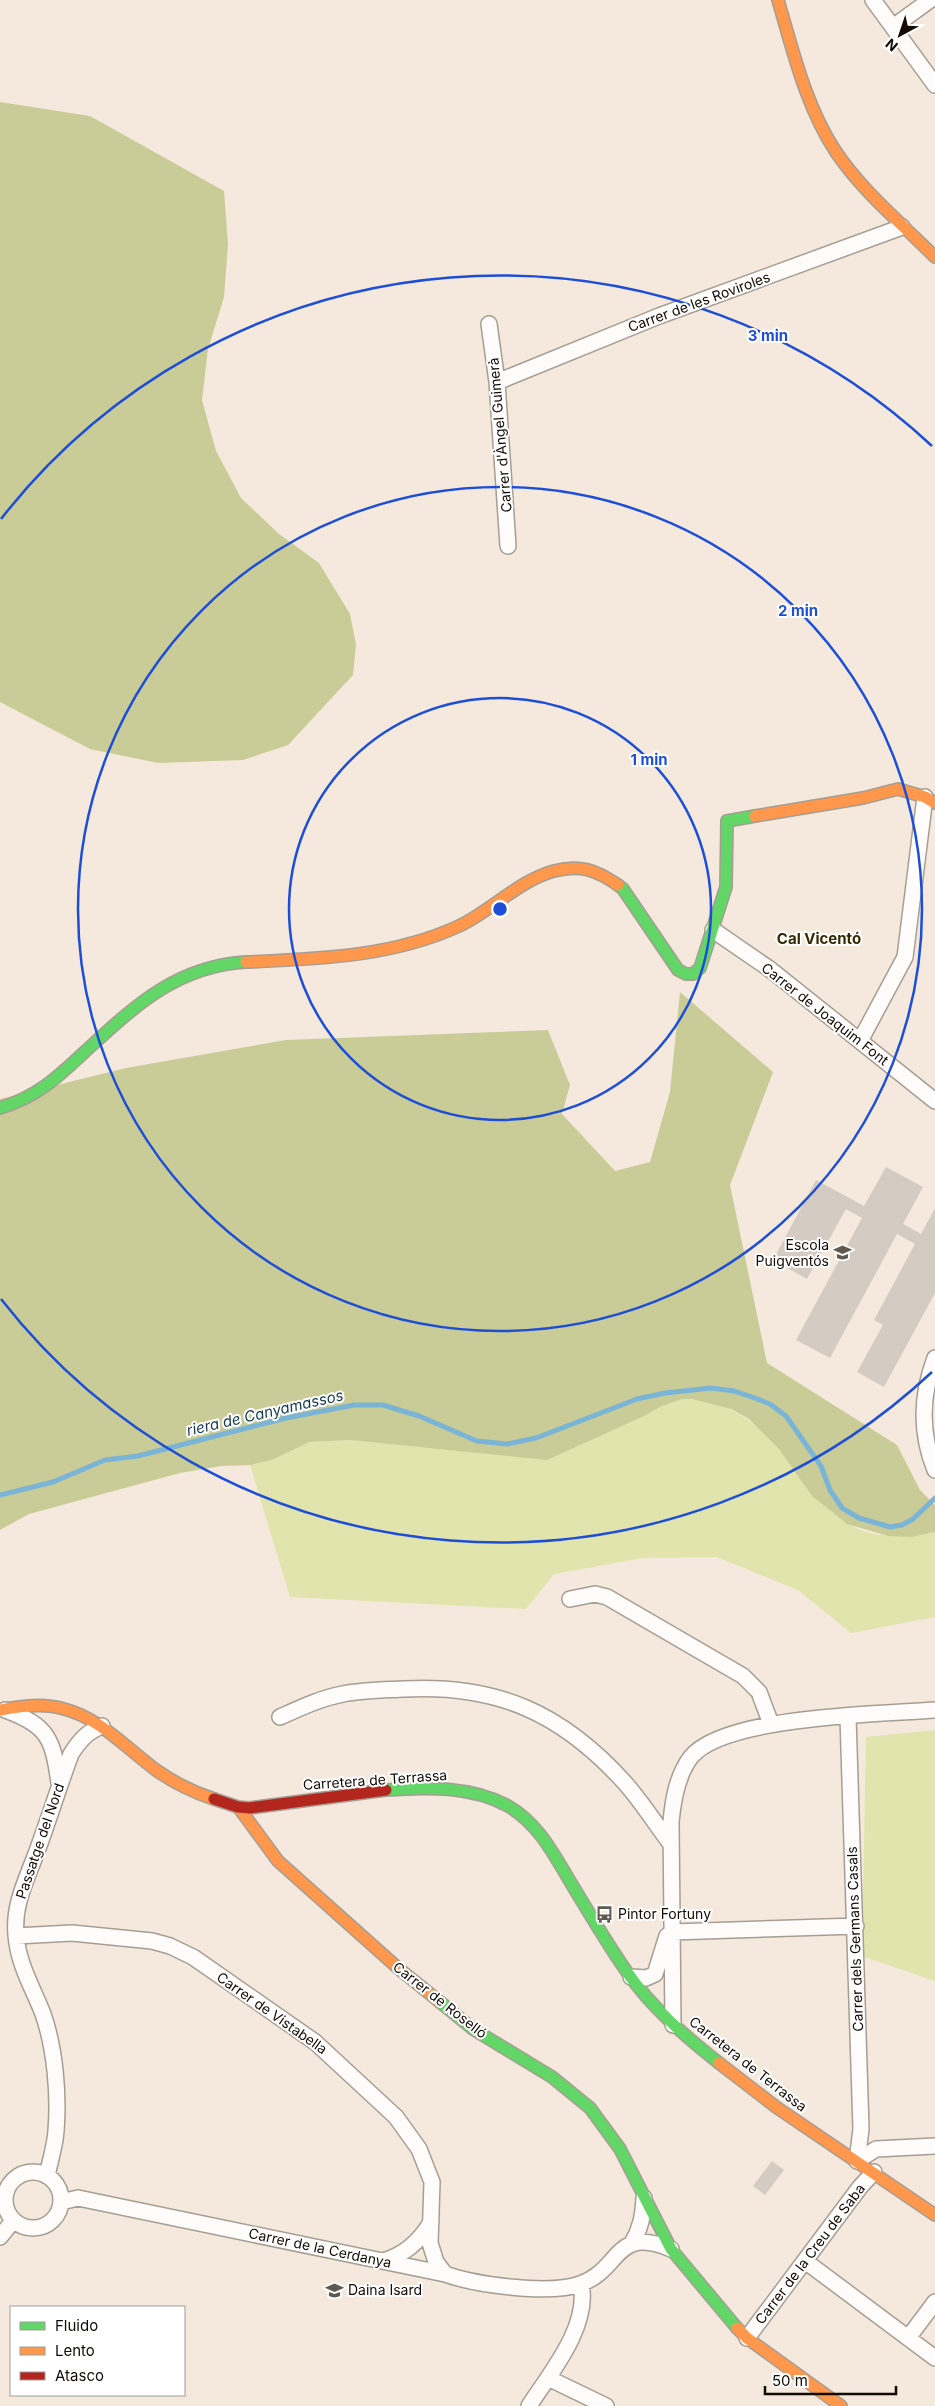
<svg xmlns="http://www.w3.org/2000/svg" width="935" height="2406" font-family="Inter,sans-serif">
  <rect width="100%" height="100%" fill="#f4e9dc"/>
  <!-- green -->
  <path fill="#e1e4ad" d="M682,1399C729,1398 766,1428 792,1465C799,1475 804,1488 813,1496C825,1507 842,1521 856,1528C877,1538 913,1538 935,1532V1617L851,1633L798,1590L717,1557L643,1558L554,1574L526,1609L290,1597L250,1465L272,1460L309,1442L351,1440L644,1416L662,1406Z
    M935,1730V1981L862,1956L866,1737Z"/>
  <!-- forest -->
  <path fill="#c9cc96" d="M0,102L90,116L224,191L228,244L224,297L208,349L202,400L216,451L241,498L279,534L319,563L350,614L356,645L353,675L288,745L243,760L158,763L90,749L0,702Z
    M680,992L773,1072L730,1185L767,1363L897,1445L920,1490L935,1505V1532L911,1537L888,1536L847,1524L812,1496L779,1449L749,1419L731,1409L692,1399H682L662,1406L644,1416L547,1460L351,1440L309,1442L272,1460L250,1465L221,1466L180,1473L29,1514L0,1530V1099L126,1068L286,1040L548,1030L570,1085L562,1114L615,1171L650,1162L670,1092Z"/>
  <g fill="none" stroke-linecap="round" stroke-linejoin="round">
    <!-- stream -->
    <path stroke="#7ab4d6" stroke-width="5" d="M0,1495L53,1482L105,1460L138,1456L286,1418L354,1405H383L419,1416L477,1441L507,1444L536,1438L637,1399L665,1393L711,1388L734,1391L752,1397L770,1404L786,1416L821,1466L830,1490L842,1508L859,1518L890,1527L902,1525L913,1519L935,1498"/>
  </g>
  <!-- building -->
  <path fill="#d4ccc2" d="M886,1167L923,1187L903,1224L921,1234L935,1208V1293L884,1387L857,1372L883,1325L874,1320L915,1244L897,1234L830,1358L796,1340L862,1218L846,1209L807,1279L773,1260L816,1180L864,1206Z
    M772,2161L784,2170L765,2195L753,2186Z"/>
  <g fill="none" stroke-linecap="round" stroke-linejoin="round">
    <defs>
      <path id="street" d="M873,0L935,85
        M893,27L930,0
        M489,324L497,382L508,546
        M497,382L659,316L902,227
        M713,930L771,970L935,1101
        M860,1041L905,957L925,797
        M935,1358C921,1395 920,1433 935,1470
        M570,1599L595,1594L607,1597L743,1676L759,1692L771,1724
        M5,1710C48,1725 53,1739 59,1783
        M280,1717C300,1708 321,1698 343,1694C363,1690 384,1690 404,1689C497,1684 562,1713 625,1783C641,1801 655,1823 670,1843
        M848,1717L861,2129L857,2161
        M672,1932L856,1926
        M16,1936L72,1933L152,1941L170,1946L193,1957L315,2042L396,2117L419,2149L432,2182L430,2243L436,2262L445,2274
        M631,1977L646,1978L655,1974L667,1936
        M673,2025L671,1822C673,1800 677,1775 691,1757C724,1716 881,1714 935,1710
        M857,2161L876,2149L935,2146
        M5 2200a28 28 0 1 1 56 0a28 28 0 1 1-56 0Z
        M47,2176C50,2161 55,2146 56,2131C59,2095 55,2048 43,2014C33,1988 18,1964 16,1935C13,1904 27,1879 37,1851C49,1819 59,1786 71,1754C80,1740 87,1732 102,1726
        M61,2202L78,2198L445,2274C476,2285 550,2295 580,2284C621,2270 614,2225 671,2249
        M0,2237L13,2221
        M632,2243C641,2228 643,2215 644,2198
        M383,2261C404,2255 420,2241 431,2222
        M805,2261L935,2358
        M747,2338L860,2187L874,2172
        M908,2338L935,2302
        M548,2378L606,2406
        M529,2406C551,2372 590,2326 581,2284"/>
      <path id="fast" d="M618,885L623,889L678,970L686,974H693L700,968L726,887L727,821L755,816
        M0,1108C40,1096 61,1074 91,1046C138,1003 179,966 246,962
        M386,1790C426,1787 472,1786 508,1806C540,1824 556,1859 574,1888C591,1916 608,1945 627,1972C651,2007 686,2037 719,2063
        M440,2002L473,2029L552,2077L590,2108L620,2149L671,2249L737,2328"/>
      <path id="slow" d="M778,0C793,51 806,107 836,152C863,192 901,223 935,257
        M755,816L863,798L898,789L925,797L935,803
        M246,962C317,959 392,957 459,926C491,911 518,881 554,871C580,864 596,870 618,885
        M0,1710C22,1706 43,1703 64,1709C100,1718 127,1749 156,1770C174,1783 193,1792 214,1799
        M239,1808L278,1861L398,1968L440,2002
        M719,2063L776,2107L935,2215
        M737,2328L747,2338L841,2406"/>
      <path id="jam" d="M214,1799L238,1807L249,1808L386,1790"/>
    </defs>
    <!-- street casing -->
    <use href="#street" stroke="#a69e94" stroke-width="18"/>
    <!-- fast casing -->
    <use href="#fast" stroke="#a69e94" stroke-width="14"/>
    <!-- slow casing -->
    <use href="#slow" stroke="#a69e94" stroke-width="14"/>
    <!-- jam casing -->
    <use href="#jam" stroke="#a69e94" stroke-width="14"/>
    <!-- street -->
    <use href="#street" stroke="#fdfcfa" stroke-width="15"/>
    <!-- fast -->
    <use href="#fast" stroke="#63d668" stroke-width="11"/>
    <!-- slow -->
    <use href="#slow" stroke="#ff974d" stroke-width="11"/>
    <!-- jam -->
    <use href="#jam" stroke="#b3261e" stroke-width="11"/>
  </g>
  <!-- distance rings -->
  <g fill="none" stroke="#1d4ed8" stroke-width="2.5">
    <circle cx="500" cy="909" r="211"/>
    <circle cx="500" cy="909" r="422"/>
    <path d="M932 1372A633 633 0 0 1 1 1299M1 519A633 633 0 0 1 932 446"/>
  </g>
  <!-- icons -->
  <defs>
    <symbol id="school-bare" viewBox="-9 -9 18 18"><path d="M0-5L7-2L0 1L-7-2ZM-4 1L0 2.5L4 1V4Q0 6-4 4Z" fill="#605950" stroke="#fff" stroke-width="2.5" paint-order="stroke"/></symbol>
    <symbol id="bus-bare" viewBox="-9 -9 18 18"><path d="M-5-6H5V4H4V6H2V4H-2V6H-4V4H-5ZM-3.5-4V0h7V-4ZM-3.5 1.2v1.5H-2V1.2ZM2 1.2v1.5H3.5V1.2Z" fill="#605950" stroke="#fff" stroke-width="2.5" paint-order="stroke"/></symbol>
  </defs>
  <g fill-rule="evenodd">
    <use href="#school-bare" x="830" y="1240" width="25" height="25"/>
    <use href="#bus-bare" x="592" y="1902" width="25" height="25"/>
    <use href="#school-bare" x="322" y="2278" width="25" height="25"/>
  </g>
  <g text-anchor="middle" stroke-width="4" stroke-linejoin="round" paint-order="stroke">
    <!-- street labels -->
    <g font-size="14" fill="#110b04" stroke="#fff">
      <text transform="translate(699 302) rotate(-20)" y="5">Carrer de les Roviroles</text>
      <text transform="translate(500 435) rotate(-95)" y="5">Carrer d'Àngel Guimerà</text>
      <text transform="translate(825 1014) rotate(38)" y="5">Carrer de Joaquim Font</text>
      <text transform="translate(375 1780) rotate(-4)" y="5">Carretera de Terrassa</text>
      <text transform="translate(40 1841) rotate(-71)" y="5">Passatge del Nord</text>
      <text transform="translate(855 1939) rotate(-92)" y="5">Carrer dels Germans Casals</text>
      <text transform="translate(440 2000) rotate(38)" y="5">Carrer de Roselló</text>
      <text transform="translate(272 2013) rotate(35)" y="5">Carrer de Vistabella</text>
      <text transform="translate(748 2064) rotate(38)" y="5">Carretera de Terrassa</text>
      <text transform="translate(320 2248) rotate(12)" y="5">Carrer de la Cerdanya</text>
      <text transform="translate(810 2254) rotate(-53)" y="5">Carrer de la Creu de Saba</text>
    </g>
    <!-- poi labels -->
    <g font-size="14" fill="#110b04" stroke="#fff" text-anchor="start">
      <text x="829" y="1250" text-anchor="end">Escola<tspan x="829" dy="16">Puigventós</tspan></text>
      <text x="618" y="1919">Pintor Fortuny</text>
      <text x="348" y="2295">Daina Isard</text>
    </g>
    <!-- neighbourhood labels -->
    <g font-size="15" font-weight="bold" fill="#352a00" stroke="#fff">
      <text x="819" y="944">Cal Vicentó</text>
    </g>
    <!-- water labels -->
    <g font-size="15" font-style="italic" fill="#143a50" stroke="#fff">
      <text transform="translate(265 1413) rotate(-13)" y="5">riera de Canyamassos</text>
    </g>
  </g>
  <circle cx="500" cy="909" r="8" fill="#1d4ed8" stroke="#fff" stroke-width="2.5"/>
  <g font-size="15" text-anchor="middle" font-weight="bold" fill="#1d4ed8" stroke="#fff" stroke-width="4" stroke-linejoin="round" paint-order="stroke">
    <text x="768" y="341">3 min</text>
    <text x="798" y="616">2 min</text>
    <text x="649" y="765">1 min</text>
  </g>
  <!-- legend -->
  <rect x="10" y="2306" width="175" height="90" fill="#ffffff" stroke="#a09d9b"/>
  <rect x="20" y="2322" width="25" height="8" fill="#63d668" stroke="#a09d9b"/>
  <text x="55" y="2331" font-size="15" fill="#110b04">Fluido</text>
  <rect x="20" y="2347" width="25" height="8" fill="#ff974d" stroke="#a09d9b"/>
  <text x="55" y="2356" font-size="15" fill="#110b04">Lento</text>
  <rect x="20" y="2372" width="25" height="8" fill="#b3261e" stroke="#a09d9b"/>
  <text x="55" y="2381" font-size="15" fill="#110b04">Atasco</text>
  <!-- north arrow -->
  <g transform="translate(900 35) rotate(220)" stroke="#ffffff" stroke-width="4" paint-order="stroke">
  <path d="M0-4L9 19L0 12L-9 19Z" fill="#110b04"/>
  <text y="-8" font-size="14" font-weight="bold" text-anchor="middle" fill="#110b04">N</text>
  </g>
  <!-- scale -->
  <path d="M765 2386v8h131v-8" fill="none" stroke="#110b04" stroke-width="2.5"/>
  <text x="772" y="2386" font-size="15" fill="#110b04" stroke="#ffffff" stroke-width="4" paint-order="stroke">50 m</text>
</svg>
